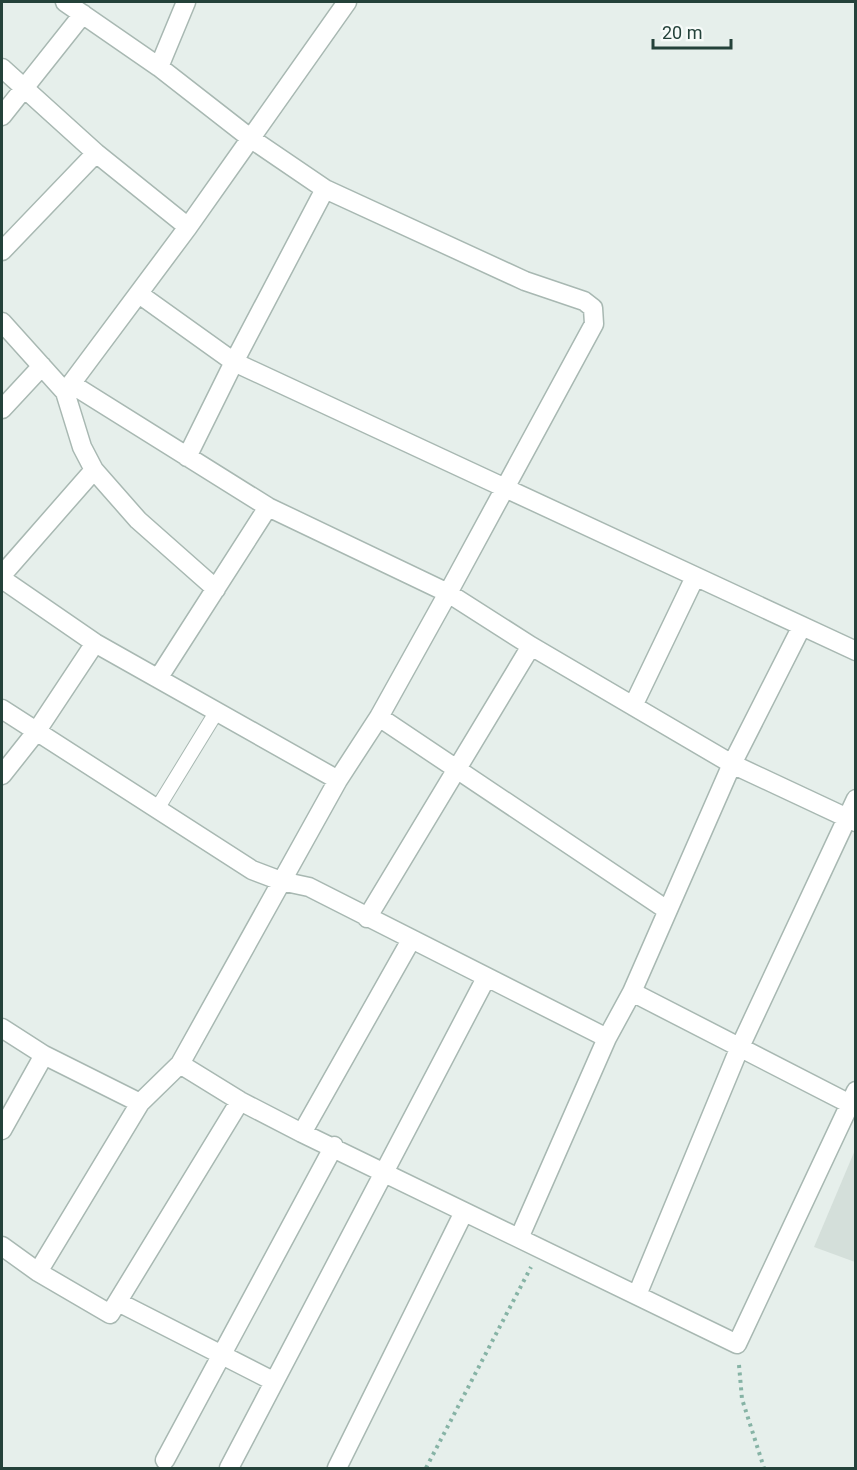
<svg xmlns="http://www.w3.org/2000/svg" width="857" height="1470" font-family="Roboto,sans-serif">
  <rect width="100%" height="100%" fill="#e6efeb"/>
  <!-- built -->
  <path fill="#d4dfda" d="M855,1150V1262L814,1247Z"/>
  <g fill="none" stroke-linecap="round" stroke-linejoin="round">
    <defs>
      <path id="lane" d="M157,809L217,711"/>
      <path id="street" d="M159,67L186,2
        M2,68L96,153L188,227L347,2
        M2,116L83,14
        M2,251L96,153
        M139,294L234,362L856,651
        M2,322L65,392L82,447L94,470L138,520L216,589
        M73,385L268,507L448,593L531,646L732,764L856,822
        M65,392L188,227
        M2,409L42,366
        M187,457L234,362L325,189
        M2,575L94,470
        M2,579L95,643L338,780
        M159,677L268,507
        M633,706L695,577
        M2,709L252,870L281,881L309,887L607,1038
        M379,717L667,910
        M2,775L36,732L95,643
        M367,918L531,646
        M632,992L850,1104
        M2,1028L44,1055L140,1103L180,1064L338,780L379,717L448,593L594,324L593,308L584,301L525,281L325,189L250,138L159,67L65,2
        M180,1064L240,1101L302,1133L737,1344L856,1091
        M2,1130L44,1055
        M302,1133L411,940
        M520,1236L607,1038L632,992L732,764L802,626
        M2,1246L38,1272L110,1314L240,1101
        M38,1272L140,1103
        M637,1295L739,1049L856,799
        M118,1302L273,1381
        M165,1460L334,1146
        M229,1468L486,978
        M337,1468L464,1212"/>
    </defs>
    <!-- lane casing -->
    <use href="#lane" stroke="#a8b8b2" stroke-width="16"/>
    <!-- street casing -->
    <use href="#street" stroke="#a8b8b2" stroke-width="21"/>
    <!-- path -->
    <path stroke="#86b3a5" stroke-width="4" stroke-dasharray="3 4.5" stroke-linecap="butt" d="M739,1365L742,1399L764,1468
      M426,1468L531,1267"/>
    <!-- lane -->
    <use href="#lane" stroke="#fff" stroke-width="14"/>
    <!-- street -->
    <use href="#street" stroke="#fff" stroke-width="18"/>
  </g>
  <!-- border -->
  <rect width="857" height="1470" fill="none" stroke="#24423a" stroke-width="6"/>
  <!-- scale -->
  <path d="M653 39v9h78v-9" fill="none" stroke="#24423a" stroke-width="3"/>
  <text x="662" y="39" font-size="18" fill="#24423a" stroke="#f7fbf9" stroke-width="4.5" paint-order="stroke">20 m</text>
</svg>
